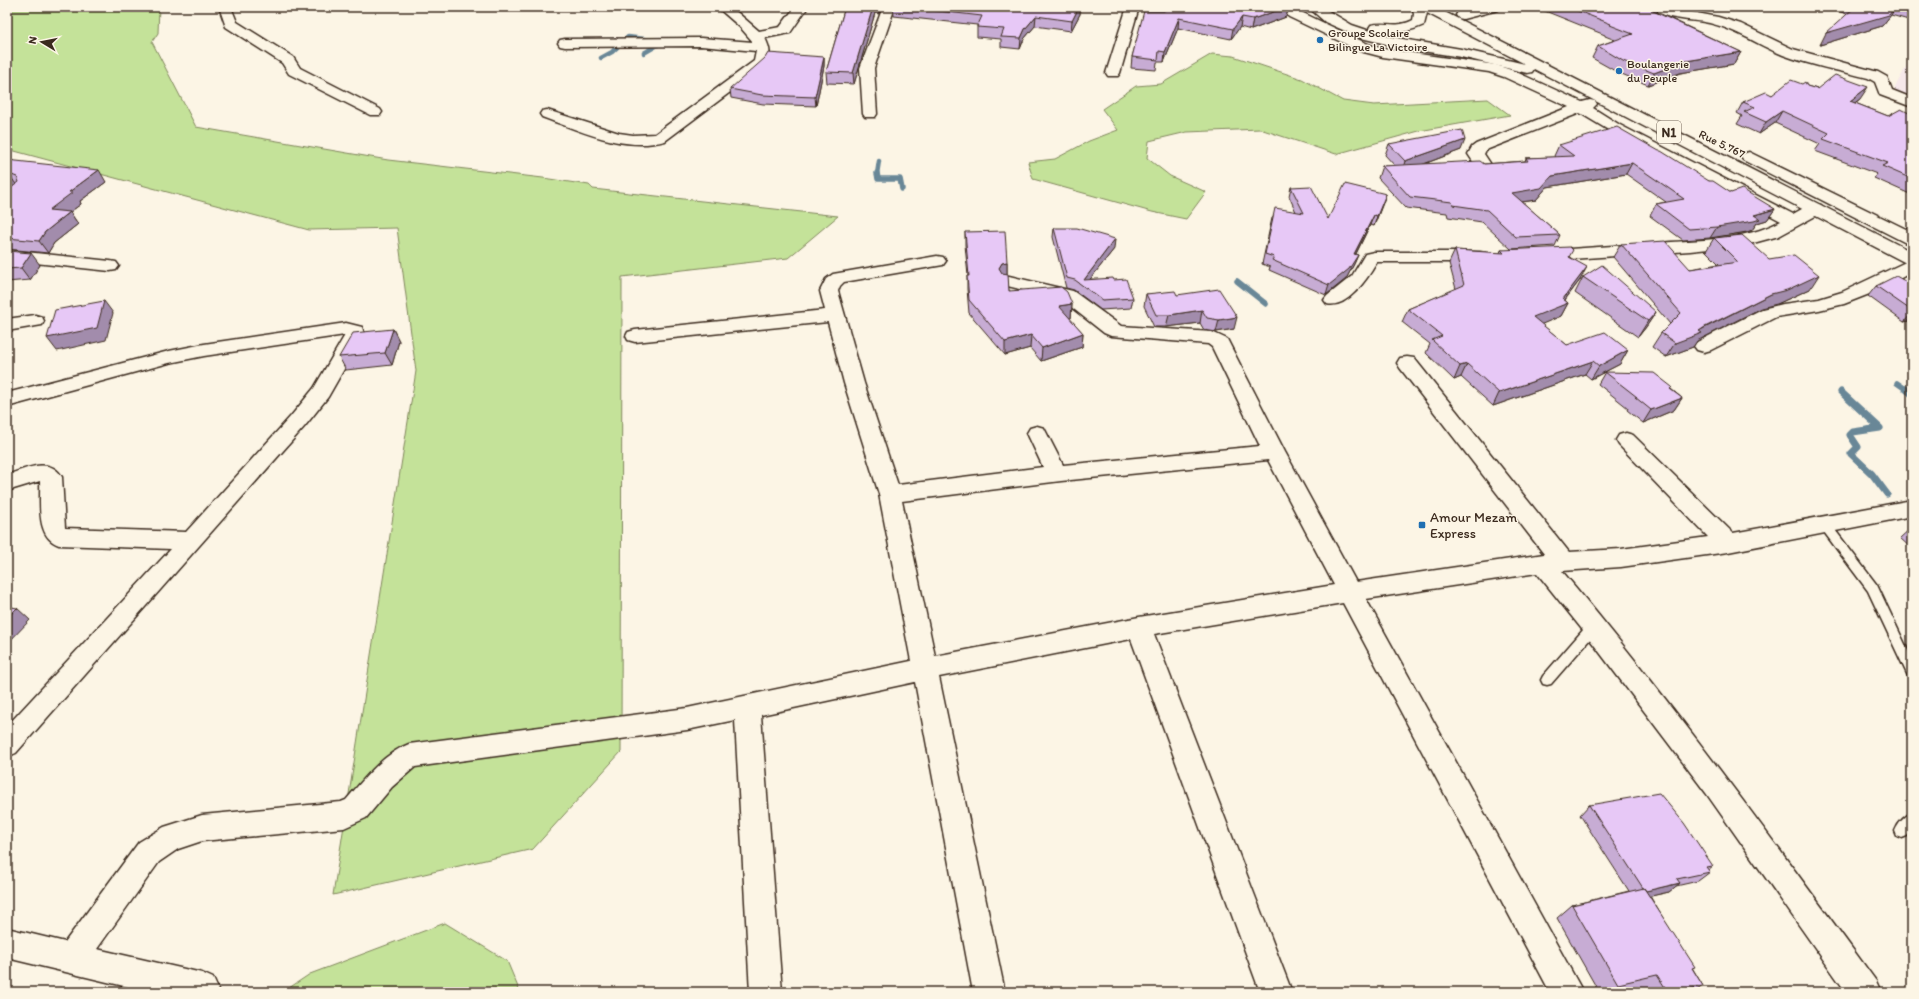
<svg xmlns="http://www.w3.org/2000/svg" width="1919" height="999" font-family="Itim,sans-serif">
  <rect width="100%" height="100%" fill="#fcf5e5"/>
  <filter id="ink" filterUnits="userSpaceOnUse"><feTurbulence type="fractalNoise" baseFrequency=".025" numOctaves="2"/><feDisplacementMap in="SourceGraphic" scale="8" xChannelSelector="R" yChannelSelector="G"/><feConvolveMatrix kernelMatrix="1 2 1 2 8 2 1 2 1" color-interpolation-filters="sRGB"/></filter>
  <g filter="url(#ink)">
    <!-- built -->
    <path fill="#f6e8ea" d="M1912,56V100L1892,93Z"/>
    <!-- green -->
    <path fill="#c4e299" stroke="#80865c" d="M7,7H159L158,33L152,42L196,127L388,160L543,178L589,185L593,189L838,216L788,258L622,277L621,752L533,849L333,895L416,371L397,228L309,230L7,149Z
      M1212,54L1233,56L1302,79L1343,101L1374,105L1488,99L1510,115L1419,131L1336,154L1260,129L1187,132L1149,141L1147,158L1170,176L1206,192L1186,219L1152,212L1033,179L1028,162L1055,159L1089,141L1118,130L1102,109L1136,86L1161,84Z
      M445,923L507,961L520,992H283L310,974Z"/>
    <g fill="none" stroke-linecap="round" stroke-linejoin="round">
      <!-- stream-far2 -->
      <path stroke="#698797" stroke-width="4.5" d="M644,53L663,42
        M601,58L612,52L628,37L652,40
        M877,174L879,161"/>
      <!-- stream-far1 -->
      <path stroke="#698797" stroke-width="5.5" d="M877,173L878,179H900L902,189
        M1237,281L1266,304
        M1897,383L1907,390"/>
      <!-- stream -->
      <path stroke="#698797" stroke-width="7" d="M1906,389L1912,394
        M1841,392L1880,428L1853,432L1850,435L1858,447L1851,454L1872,474L1887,494"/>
      <defs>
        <path id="lane" d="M1825,521L1829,522L1877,585L1912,659V677L1908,676L1868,591L1821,528L1819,525L1821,522Z
          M1594,621L1598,622L1600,626L1598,630L1551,684L1547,685L1543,684L1541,680L1543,676L1590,622Z
          M1912,813V830L1907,836L1902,838L1897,836L1895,831C1898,824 1904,816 1912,813Z"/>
        <path id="street" d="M219,7H231L237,22L293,57L300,68L380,109L382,112L380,115H370L289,74L282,63L226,27Z
          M717,7H731L759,31L780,27L795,7H808L790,33L765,38C770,48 772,56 765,66L665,141C623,152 581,131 542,117L540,114L542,111L547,110L619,133L633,135L655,134L754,61L756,51L701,46L565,47L560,46L558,43L560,40L565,39L701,38L753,42L740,27Z
          M883,7H895L874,68L877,114L875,117H865L863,114L860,68Z
          M1127,7H1139L1120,73L1118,76H1108L1106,73Z
          M1279,7H1293L1299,11L1370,45L1384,49L1496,65L1514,71L1582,102L1590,100L1595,101L1597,104L1593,108L1620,125L1793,214L1809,205L1815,204L1821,205L1823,209L1821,213L1779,236L1746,245L1690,251L1541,261L1535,260L1532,256L1535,252L1541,251C1579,248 1618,246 1656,243C1698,240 1744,241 1781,221L1610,131L1580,113L1486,150L1484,154L1492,166L1490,169L1484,171L1478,169L1468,154L1472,147L1476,144L1569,107L1504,77L1489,72L1383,57L1360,51L1289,17Z
          M1478,7H1499L1498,10L1463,19L1458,18L1456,15L1458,12Z
          M1646,7H1665L1718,17L1741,24L1793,49L1878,72L1887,77L1892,90L1912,98V107L1880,95L1875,82L1868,78C1841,71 1809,65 1783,55C1756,44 1733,27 1704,22C1691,20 1652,17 1646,7Z
          M7,250L110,261L116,262L119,266L116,270L110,271L7,260Z
          M1374,252H1480L1486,253L1489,257L1486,261L1480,262H1377C1368,278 1347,309 1327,304L1324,300L1327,296L1352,276L1365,254Z
          M937,256L943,257L946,261L943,265L844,282L840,286L838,291L864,383L898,485L1043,467L1027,433L1030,428L1037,426L1044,428L1063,465L1260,446L1212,347L1208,344L1111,336L1104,333L1061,299L1003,285L1000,281L1003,277L1009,276L1073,291L1121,326L1212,332L1227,339L1285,452L1356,582L1544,554L1400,368L1397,363L1400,358L1407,357L1414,358L1569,552L1621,549L1708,537L1619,445L1616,440L1619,435L1626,433L1633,435L1733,533L1912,500V516L1728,552L1621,567L1562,571C1673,703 1774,842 1876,981L1881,992H1846L1706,793L1585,633L1537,573L1366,599L1583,992H1550L1343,603L1154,634L1292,992H1260L1131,639L939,677L1005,992H973L915,682L761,715L782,992H750L735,720L687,730L415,767L392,787L366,818L344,828L202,841L178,849L159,862L97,949L202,973L213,978L218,989L216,992H149L7,958V928L65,942L139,842L164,827L202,815L341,802L346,800C364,779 383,754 409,744L687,708L911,661L879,494L844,383L828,322L635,342L628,340L626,336L628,332L635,330L825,310L820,291L826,279L833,274ZM1268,460L1334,585L1139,617L935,656L902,501L1061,481Z
          M1912,259V272L1877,291L1844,304L1819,310L1776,317L1711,350L1704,352L1697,350L1694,346L1697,342L1762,309L1783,304L1819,299L1842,292Z
          M35,315L42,317L44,321L42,325L7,331V319Z
          M346,323L362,327L364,334L328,397L305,426L16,753L7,757V726L171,549L59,545C35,537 41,502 40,481L7,491V475C25,469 50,456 62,477L65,528L186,532L291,416L314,388L345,335L204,356L169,363L7,407V393L169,351L204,344Z"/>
        <path id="highway" d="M1308,7H1322L1352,25L1385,36L1461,49L1525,64L1427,13L1424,25C1407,33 1390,35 1371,31L1369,28L1371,25C1386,21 1396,29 1413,20L1414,14L1412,7H1435L1912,252V264L1906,263L1534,69L1532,72L1527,73L1461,57L1403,48L1361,38L1325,22Z
          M1749,152L1912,232V244L1906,243L1743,160L1741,157L1743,154Z"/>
      </defs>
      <!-- lane casing -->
      <use href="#lane" stroke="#3b2a1e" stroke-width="3"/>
      <!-- street casing -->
      <use href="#street" stroke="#3b2a1e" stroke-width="3"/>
      <!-- highway casing -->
      <use href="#highway" stroke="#3b2a1e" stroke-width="3"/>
      <!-- lane -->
      <use href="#lane" fill="#fcf5e5" fill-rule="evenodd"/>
      <!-- street -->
      <use href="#street" fill="#fcf5e5" fill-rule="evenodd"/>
      <!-- highway -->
      <use href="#highway" fill="#fcf5e5" fill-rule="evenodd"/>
    </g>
    <!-- wall -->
    <path fill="#c7acd4" stroke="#3b2a1e" d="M845,7H882L879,14L875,13L854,84L827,83L826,72Z
      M893,7H1080V14L1071,31L1035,26L1024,39L1020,49L1001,47V39L977,37V25L894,16Z
      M1146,7H1289L1286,17L1251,30L1240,27L1231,39L1178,28L1164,62H1157L1156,70L1131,68L1132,57Z
      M1535,7H1659L1657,12L1741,52L1734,64L1680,73L1648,85L1617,72L1592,58L1598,46L1615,40L1605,36V35Z
      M1828,7H1912V21L1891,15L1882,26L1820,45L1847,14L1828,8Z
      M824,57V66L816,106L763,104L731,98L730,89Z
      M1807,86L1817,89L1860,99L1855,103L1888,116L1909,113L1912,111V195L1874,178L1877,174L1815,151L1820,144L1775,123L1759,134L1737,124L1742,116L1737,113L1743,102Z
      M1389,144L1461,150L1424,164H1484L1525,161L1526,158L1555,157L1554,156L1559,145L1709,181L1731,193L1775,209L1767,220L1757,223L1752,230L1747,232L1710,238L1683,240L1650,216L1656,204L1666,202L1626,174L1547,187L1536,200L1522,202L1560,235L1555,246L1511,249L1482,222L1448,217L1447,213L1406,208L1378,178L1382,166H1395L1385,155Z
      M7,160L106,182L80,201L81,204L70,212L78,224L54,243L48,253L7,249V191L10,189L7,190Z
      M1291,187L1328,219L1386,194L1374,226L1370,225L1356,254L1358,255L1354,264L1346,279L1326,295L1269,270L1270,267L1262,264L1272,218L1296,212L1289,196Z
      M1054,228L1114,249L1090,279L1114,280L1133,298L1131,308L1101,310L1074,290L1066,288L1053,237Z
      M965,232L1007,262V274L1009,291L1072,304L1071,318H1069L1083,333L1082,347L1041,361L1030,348L1005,355L969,313L967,289V276H968L965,245Z
      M1714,238L1769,259L1810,289L1777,304L1761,308L1697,341L1693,347L1666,357L1652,347L1661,333L1670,324L1613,257L1621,244L1690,269L1719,264L1706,251Z
      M1455,250L1500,253L1501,250L1570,257L1580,280L1565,300L1568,303L1561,316L1541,324L1567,345L1628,350L1620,364L1591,379L1585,374L1493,406L1461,377L1454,380L1426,353L1430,344L1402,322L1408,309L1456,289L1449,263Z
      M7,251L40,265L30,280L7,282Z
      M1583,277L1656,312L1646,327L1638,337L1575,293Z
      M1912,285V320L1904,322L1868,296L1876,286Z
      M1146,294L1177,295L1234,329L1216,332L1204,330L1200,323L1166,327H1154L1144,306Z
      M393,329L399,341L392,365L346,370L339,357Z
      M1605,372L1671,389L1682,398L1674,410L1643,423L1627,410L1628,408L1598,384Z
      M1912,527V549L1900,538Z
      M1589,805L1713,866L1708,870L1710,872L1698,881L1676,886L1669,892L1650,896L1703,986L1694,992H1642L1639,988L1620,992H1599L1557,918L1572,905L1629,891L1580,815Z"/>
    <!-- shaded-wall -->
    <path fill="#a28cac" stroke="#3b2a1e" d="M873,7H874L875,13L854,84L853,73Z
      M878,7H882L879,14Z
      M1079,7H1080V14L1071,31L1072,21Z
      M1287,7H1289L1286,17L1251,30L1253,19Z
      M1655,7H1659L1656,15L1651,10Z
      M1896,7L1891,15L1882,26L1820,45L1826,33Z
      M1036,16L1035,26L1024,39L1020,49L1021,38L1025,29Z
      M1242,17L1240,27L1231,39L1233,29Z
      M1179,18L1178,28L1164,62L1165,52Z
      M1741,52L1734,64L1680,73L1648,85L1654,73L1686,61Z
      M824,57V66L816,106L815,97Z
      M1868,87L1860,99L1842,112L1850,101Z
      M1782,111L1775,123L1759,134L1766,122Z
      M1465,140L1461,150L1402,172L1405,161Z
      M1632,163L1626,174L1547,187L1536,200L1507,204L1512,193L1552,176Z
      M99,170L106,182L80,201L81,204L58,221L49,210L69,192Z
      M9,174L17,186L7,190V175Z
      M1386,194L1383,203L1374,226L1377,216Z
      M1775,209L1767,220L1757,223L1752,230L1747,232L1710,238L1717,227Z
      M70,212L78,224L54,243L48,253L39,241L45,232Z
      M1374,215L1370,225L1351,263L1354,254Z
      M1115,239L1114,249L1084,287V280Z
      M31,253L40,265L30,280L21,268Z
      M1358,255L1354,264L1346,279L1326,295L1329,285Z
      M1007,262V275L1002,276L999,268L1002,263Z
      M1587,267L1580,280L1560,306L1568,303L1561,316L1526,331L1533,317L1563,299Z
      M1819,275L1810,289L1777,304L1761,308L1697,341L1693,347L1666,357L1675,343L1771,294Z
      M104,301L113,313L106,340L57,351L47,338Z
      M1072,304L1071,318L1058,319L1059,306Z
      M1202,310L1200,323L1166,327L1169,315Z
      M1656,312L1646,327L1638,337L1648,321Z
      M1912,313V320L1904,322Z
      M1237,317L1234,329L1216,332L1219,320Z
      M393,329L399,341L392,365L385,353Z
      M1083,333L1082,347L1041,361L1042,348Z
      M1031,335L1030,348L1005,355V342Z
      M1628,350L1620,364L1591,379L1599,366Z
      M1593,361L1585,374L1493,406L1499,393Z
      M1467,364L1461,377L1454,380L1460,366Z
      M1682,398L1674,410L1643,423L1651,410Z
      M17,608L30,620L7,644V618Z
      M1680,883L1669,892L1634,900L1645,891Z"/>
    <!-- building -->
    <path fill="#e7c8f6" stroke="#3b2a1e" d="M845,7H873L853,73L826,72Z
      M903,7H1079L1072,21L1036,16L1025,29L1021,38L1001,37L1004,29L977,27L982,16Z
      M1167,7H1287L1253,19L1242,17L1233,29L1179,18L1165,52L1159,51L1158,60L1132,57L1144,11H1164L1168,8Z
      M1568,7H1655L1651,10L1741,52L1686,61L1654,73L1623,61L1598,46L1633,34L1610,25L1611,24Z
      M1855,7H1895L1889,15L1826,33Z
      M768,53L824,57L815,97L762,95L730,89L765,58Z
      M1835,75L1868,87L1850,101L1888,116L1901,109L1909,113L1912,111V179L1882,166L1888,163L1823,139L1829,133L1782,111L1766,122L1744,112L1755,107L1743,102L1766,92L1772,95L1791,80L1802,84L1805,82L1807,86L1817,89Z
      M1617,127L1659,151H1661L1709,181H1713L1731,193L1742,189L1775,209L1754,215L1760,219L1754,221L1717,227L1689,229L1656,204L1684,199L1632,163L1552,176L1541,188L1512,193L1560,235L1516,237L1487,210L1453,205L1452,202L1410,197L1382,166L1480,161L1484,164L1528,161L1526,158L1574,156L1559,145Z
      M1462,130L1465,140L1405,161L1389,144Z
      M7,160L99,170L69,192H73L49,210L70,212L45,232L39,241L7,238V191L19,182L17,177L9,174L7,175Z
      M1345,184L1386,194L1377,216L1374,215L1354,254L1358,255L1349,269L1329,285L1272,260L1274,257L1265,254L1275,208L1304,213L1291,187L1311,186L1328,219Z
      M1054,228H1077L1115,239L1084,280L1113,278L1114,280L1126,279L1133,298L1102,300L1075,280L1067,278Z
      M1005,231L1007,262L1002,263L999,268L1002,273L1008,274L1009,291L1061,287L1067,292L1072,304L1059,306L1083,333L1042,348L1031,335L1005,342L969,300L967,276H969L965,232Z
      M1742,235L1769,259L1794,255L1819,275L1787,290L1771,294L1705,327L1699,331L1702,333L1675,343L1661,333L1681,313L1621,244L1665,241L1690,269L1738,262L1714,238Z
      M1570,247L1573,250L1569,257L1587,267L1563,299L1568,303L1533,317L1567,345L1605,332L1628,350L1599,366L1593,361L1499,393L1467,364L1460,366L1432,340L1442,336L1408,309L1464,285L1455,250L1504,253L1501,250Z
      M7,251L31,253L21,268L7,269Z
      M1602,265L1656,312L1648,321L1583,277Z
      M1896,276L1912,285V311L1876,286Z
      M1219,289L1237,317L1219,320L1207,318L1202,310L1169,315H1156L1146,294L1175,291L1177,295Z
      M104,301L97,328L47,338L55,310Z
      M393,329L385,353L339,357L353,333Z
      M1605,372L1654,373L1672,387L1670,389L1682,398L1651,410L1635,397H1637Z
      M7,606L17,608L7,618Z
      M1659,793L1684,823L1713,866L1706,867L1710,872L1677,879L1680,883L1646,891L1644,888H1643L1589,805Z
      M1644,888L1695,967L1692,968L1703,986L1672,992H1668L1657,975L1618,984L1572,905Z"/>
  </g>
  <!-- markers -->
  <g fill="#1f6fb2" stroke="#fcf5e5" stroke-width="1.5">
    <circle cx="1320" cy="40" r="4"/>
    <circle cx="1619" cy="71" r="4"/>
    <rect x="1418" y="521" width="8" height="8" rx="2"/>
  </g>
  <g text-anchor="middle" stroke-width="3" stroke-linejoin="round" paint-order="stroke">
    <!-- far-poi labels -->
    <g font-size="12" fill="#3b2a1e" stroke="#fcf5e5" text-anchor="start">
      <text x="1328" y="37">Groupe Scolaire<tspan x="1328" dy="14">Bilingue La Victoire</tspan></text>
      <text x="1627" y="68">Boulangerie<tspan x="1627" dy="14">du Peuple</tspan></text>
    </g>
    <!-- far-street labels -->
    <g font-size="12" fill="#3b2a1e" stroke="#fcf5e5">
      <text transform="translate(1722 144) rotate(26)" y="4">Rue 5.767</text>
    </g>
    <!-- shield labels -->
    <rect fill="#fcf5e5" stroke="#75675a" stroke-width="1" x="1657" y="121" width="24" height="22" rx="3"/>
    <g font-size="13" font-weight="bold" fill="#3b2a1e">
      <text x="1669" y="137">N1</text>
    </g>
    <!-- poi labels -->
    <g font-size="14" fill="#3b2a1e" stroke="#fcf5e5" text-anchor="start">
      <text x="1430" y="522">Amour Mezam<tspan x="1430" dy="16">Express</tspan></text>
    </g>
  </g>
  <!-- margin -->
  <rect width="1919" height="999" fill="none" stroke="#fcf5e5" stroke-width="24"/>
  <rect x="12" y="12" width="1895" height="975" fill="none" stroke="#3b2a1e" stroke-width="1.5" filter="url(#ink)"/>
  <!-- north arrow -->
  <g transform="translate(42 42) rotate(280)" stroke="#fcf5e5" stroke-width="3" paint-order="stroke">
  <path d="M0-3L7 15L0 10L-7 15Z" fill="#3b2a1e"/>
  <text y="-6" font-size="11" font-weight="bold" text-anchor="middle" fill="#3b2a1e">N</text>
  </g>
</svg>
